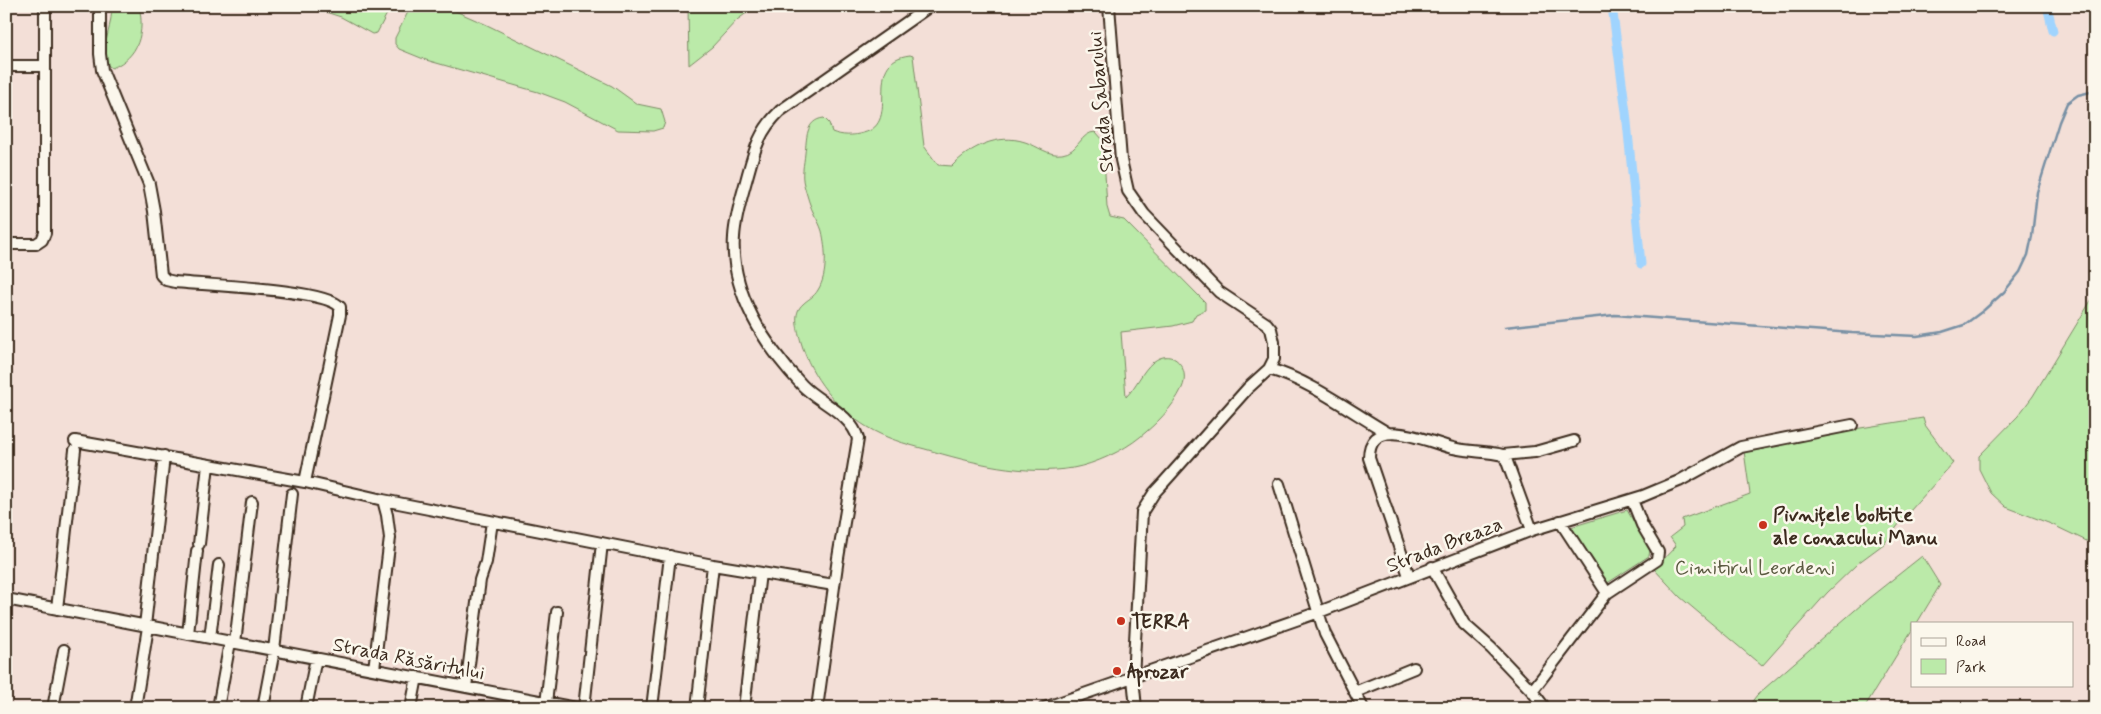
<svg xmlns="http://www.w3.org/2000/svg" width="2101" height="714" font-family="Mynerve,sans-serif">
  <rect width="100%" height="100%" fill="#f3dfd7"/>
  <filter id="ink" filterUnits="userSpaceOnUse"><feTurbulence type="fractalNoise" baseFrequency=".02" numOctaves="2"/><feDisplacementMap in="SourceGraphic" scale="10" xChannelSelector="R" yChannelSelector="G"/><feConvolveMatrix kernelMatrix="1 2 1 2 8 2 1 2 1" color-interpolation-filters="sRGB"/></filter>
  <g filter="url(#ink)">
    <!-- green -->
    <path fill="#bbeaa9" stroke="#7b8a64" d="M111,6H139C145,32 139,57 112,68C94,61 115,23 111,6Z
      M307,6H391L377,33L372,34L341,17Z
      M411,6H444L485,24L612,86L637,104L661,109L665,122L663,128L653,131L618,130L565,102L538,92L426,60L399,49L395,44V38Z
      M688,6H756L737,20L712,47L689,65Z
      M910,55L913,56L924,146L938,165L952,166C970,147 998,133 1025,142C1038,146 1048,156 1062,154C1079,152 1080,132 1096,132L1103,140L1107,207L1110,217L1124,220L1205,302V310L1196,314L1192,321L1173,326L1121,332L1126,397C1136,387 1142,371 1153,362C1173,346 1191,369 1182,388C1172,409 1156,424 1140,437C1123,451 1095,464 1073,468C1024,476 972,463 925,449C905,444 885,438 867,427C837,409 811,377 801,342C798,331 792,313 803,304C808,299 814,297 818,290C828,274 826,249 822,231C820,225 818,221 815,216C810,207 807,195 804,185C801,174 804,165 805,153C807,139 805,120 824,118L829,123L832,132C842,136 853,136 863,133C904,123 859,61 910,55Z
      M2095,294V545L2051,524L2006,507L1991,493L1979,469V456L2018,416L2033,396Z
      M1923,418L1925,425L1953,463L1902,520L1885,543L1858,563L1827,593L1762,666L1680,597L1654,569L1676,546L1670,537L1683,527L1682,519L1750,494L1744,451L1842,431Z
      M1627,510L1650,550L1649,556L1606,584L1571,527Z
      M1922,556L1940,585L1917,623H1912V630L1864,708H1747L1757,695L1869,598Z"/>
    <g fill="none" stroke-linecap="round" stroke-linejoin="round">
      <!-- stream -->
      <path stroke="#7890a4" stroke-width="2.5" d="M1505,327L1615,315L1852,333L1917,336L1942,332L1964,325L1984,310L2004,292L2020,272L2028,255L2032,236L2037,192L2059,122L2067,103L2078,95L2095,91"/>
      <!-- canal -->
      <path stroke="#a0d4fe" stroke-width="9" d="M1612,6L1626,112L1641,264
        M2047,6L2053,31"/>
      <defs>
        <path id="minor" d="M100,6V54L102,70L149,184L154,211L161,275L166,280L175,282C202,285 327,289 340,307V315L305,482
          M1109,6L1121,160L1128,191L1144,214L1219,292L1267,324L1271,329L1274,342V359L1269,369L1248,388L1165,481L1154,493L1142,512L1133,678L1136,708
          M6,66H44
          M6,244H36L42,240L45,233V6
          M1269,369C1311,381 1350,411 1388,433
          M75,441L305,482L383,500L713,565L834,585
          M1503,455L1535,452L1574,441
          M1279,484L1325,634L1363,708
          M1560,521L1607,593
          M199,544L208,465
          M1432,567L1464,624L1491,648L1532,691L1545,708
          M1409,576L1369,458C1369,412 1430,443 1453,448C1469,452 1487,451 1503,455L1506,459L1532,530
          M6,599L576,708
          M57,609L75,450
          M145,626L164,456
          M188,634L197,551
          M210,638L219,565
          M235,643L252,502
          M374,669L390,538L387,515L383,500
          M466,687L480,580L486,562L492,522
          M1532,691L1607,593L1657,560L1658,552L1642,525L1632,500
          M1355,692L1414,668
          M546,703L557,612
          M53,708L64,650
          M135,708L148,627
          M218,708L230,642
          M263,708L274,650L292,494
          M306,708L316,658
          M411,708L417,677
          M515,708L517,697
          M584,708L602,543
          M652,708L670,556
          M697,708L713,565
          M744,708L760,573
          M817,708L838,558L858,439C852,414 818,402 802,385C765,346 730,292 734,237C735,218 741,199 746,181C754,152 758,132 780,111L930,6
          M1044,708L1319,612L1532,530L1643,496L1679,481L1741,447L1852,425"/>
      </defs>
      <!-- minor casing -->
      <use href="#minor" stroke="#3b2a1e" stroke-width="14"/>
      <!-- minor -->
      <use href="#minor" stroke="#fbf7ec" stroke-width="10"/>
    </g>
  </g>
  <!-- markers -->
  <g fill="#c8321e" stroke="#fbf7ec" stroke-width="2">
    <circle cx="1763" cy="525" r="5"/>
    <circle cx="1121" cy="621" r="5"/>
    <circle cx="1117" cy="671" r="5"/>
  </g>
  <g text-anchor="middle" stroke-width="5" stroke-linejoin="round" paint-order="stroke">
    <!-- street labels -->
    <g font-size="20" fill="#3b2a1e" stroke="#fbf7ec">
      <text transform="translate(1100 102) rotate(-95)" y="7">Strada Sabarului</text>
      <text transform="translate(1444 544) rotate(-21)" y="7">Strada Breaza</text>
      <text transform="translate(409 658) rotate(11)" y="7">Strada Răsăritului</text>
    </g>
    <!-- poi labels -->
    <g font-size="20" font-weight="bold" fill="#3b2a1e" stroke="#fbf7ec" text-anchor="start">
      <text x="1773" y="521">Pivnițele boltite<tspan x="1773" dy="23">ale conacului Manu</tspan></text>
      <text x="1131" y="628">TERRA</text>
      <text x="1127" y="678">Aprozar</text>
    </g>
    <!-- park labels -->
    <g font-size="20" fill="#5b5a41" stroke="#fbf7ec">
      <text x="1755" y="574">Cimitirul Leordeni</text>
    </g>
  </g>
  <!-- margin -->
  <rect width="2101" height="714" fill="none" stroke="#fbf7ec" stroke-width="25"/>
  <rect x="12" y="12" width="2076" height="689" fill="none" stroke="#3b2a1e" stroke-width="2" filter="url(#ink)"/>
  <!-- legend -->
  <rect x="1911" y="622" width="162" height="65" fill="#fbf7ec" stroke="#aea59a"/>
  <rect x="1921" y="638" width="25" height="8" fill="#fbf7ec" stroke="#aea59a"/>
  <text x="1956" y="646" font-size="15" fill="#3b2a1e">Road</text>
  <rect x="1921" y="659" width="25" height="15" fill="#bbeaa9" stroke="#aea59a"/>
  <text x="1956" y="672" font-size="15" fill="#3b2a1e">Park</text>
</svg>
